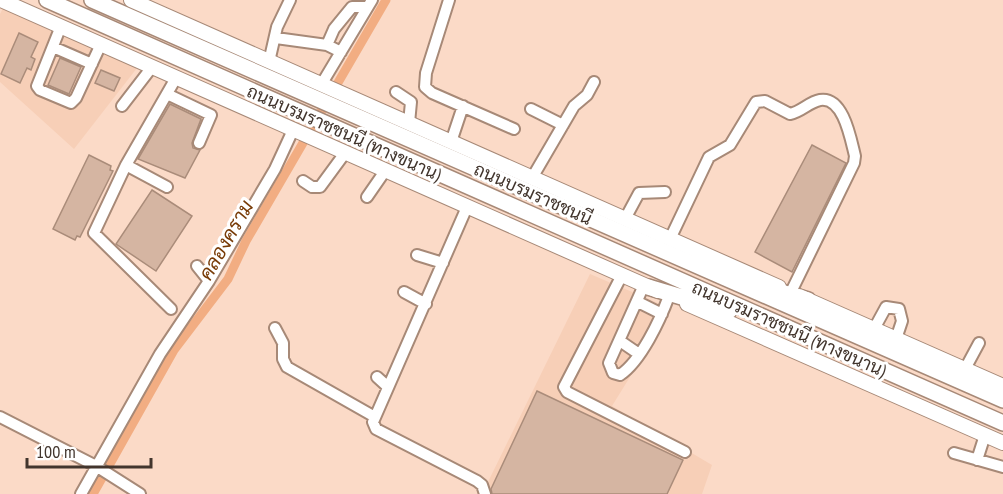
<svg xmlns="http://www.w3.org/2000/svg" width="1003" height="494" font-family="'PT Sans Narrow',Sarabun,sans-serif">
  <rect width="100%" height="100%" fill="#fbdac7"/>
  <!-- built -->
  <path fill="#f7cfb7" d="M3,8L137,68L74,149L0,82V14Z
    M590,274L672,309L612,406L712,465L702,494H490L487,484Z"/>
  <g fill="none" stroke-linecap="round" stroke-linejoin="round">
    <!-- canal -->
    <path stroke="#f2ad82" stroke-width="9" d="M93,494L174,350L228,279L246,241L386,0"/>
  </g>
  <!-- building -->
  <path fill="#d5b5a2" stroke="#aa8c7a" stroke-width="1.5" d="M19,33L38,42L31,57L35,59L31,70L27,68L20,83L1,74Z
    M60,58L81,67L69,94L48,85Z
    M101,70L120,78L114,91L95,83Z
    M170,104L201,119L192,143L193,148L200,150L185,178L138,159Z
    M812,145L846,163L792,272L755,252Z
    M89,155L111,166L110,170L113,171L80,237L77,236L75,240L53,229Z
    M152,190L192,216L156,271L116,244Z
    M537,391L683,460L667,494H492L491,489Z"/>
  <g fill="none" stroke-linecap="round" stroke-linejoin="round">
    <defs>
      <path id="minor" d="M449,0L426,73L425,87L432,93L514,129
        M61,26L37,86L40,90L71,103L76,98L101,44
        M276,38L327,45
        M53,47L92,64
        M341,52L327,45L334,29L352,7H367
        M269,62L277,27L290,0
        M321,85L372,0
        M396,92L411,102L409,123
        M167,94L211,115L199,143
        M122,106L152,67
        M531,109L563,125
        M451,142L463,106
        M126,165L167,187
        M532,178L574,106L587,95L594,82
        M303,181L312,187H320L345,153
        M367,197L385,171
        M467,207L373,422L376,429L477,481L482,485L485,494
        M625,219L639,193L665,192
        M670,239L709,157L730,145L756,102L765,101L790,114C801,112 809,102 820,100C844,96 851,141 855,156L854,163L791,292
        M417,255L443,263
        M197,266L209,281
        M622,275L564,387L567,392L685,452
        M644,285L609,363L613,373L620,375C641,361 660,320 669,296
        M404,292L426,304
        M638,302L662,314
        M171,309L94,233L126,165L176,78
        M275,328L283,343V359L287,367L375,417
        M874,329L886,307L899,309L902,321L896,339
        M620,341L639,354
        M965,369L979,343
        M377,377L388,387
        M0,417L96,466L140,494
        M954,453L1003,467
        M977,460L985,435
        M81,494L160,354L209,281L275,169L293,130"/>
      <path id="major" d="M1,0L658,291
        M131,0L779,287
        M799,296L1003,386
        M687,304L1003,443"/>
      <path id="highway" d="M47,0L1003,423
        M92,0L1003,400
        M648,287L729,311
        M764,287L808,300"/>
    </defs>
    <!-- minor casing -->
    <use href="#minor" stroke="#a78977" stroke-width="14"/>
    <!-- major casing -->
    <use href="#major" stroke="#a78977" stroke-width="16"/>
    <!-- highway casing -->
    <use href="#highway" stroke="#a78977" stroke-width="18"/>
    <!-- minor -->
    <use href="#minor" stroke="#fff" stroke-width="10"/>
    <!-- major -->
    <use href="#major" stroke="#fff" stroke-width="14"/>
    <!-- highway -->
    <use href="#highway" stroke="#fff" stroke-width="15"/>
  </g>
  <g text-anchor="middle" stroke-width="6" stroke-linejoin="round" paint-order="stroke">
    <!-- street labels -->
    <g font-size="18" fill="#42352d" stroke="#fff">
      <text transform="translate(344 133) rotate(24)" y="6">ถนนบรมราชชนนี (ทางขนาน)</text>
      <text transform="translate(533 194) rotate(24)" y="6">ถนนบรมราชชนนี</text>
      <text transform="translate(789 329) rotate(24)" y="6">ถนนบรมราชชนนี (ทางขนาน)</text>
    </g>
    <!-- water labels -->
    <g font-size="20" font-style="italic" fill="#783b07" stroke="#fff">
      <text transform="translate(226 240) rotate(-60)" y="7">คลองคราม</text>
    </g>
  </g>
  <!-- scale -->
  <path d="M27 458v9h124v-9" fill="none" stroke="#42352d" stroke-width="3"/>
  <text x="36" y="458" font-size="18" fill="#42352d" stroke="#ffffff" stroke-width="4.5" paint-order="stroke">100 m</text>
</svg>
